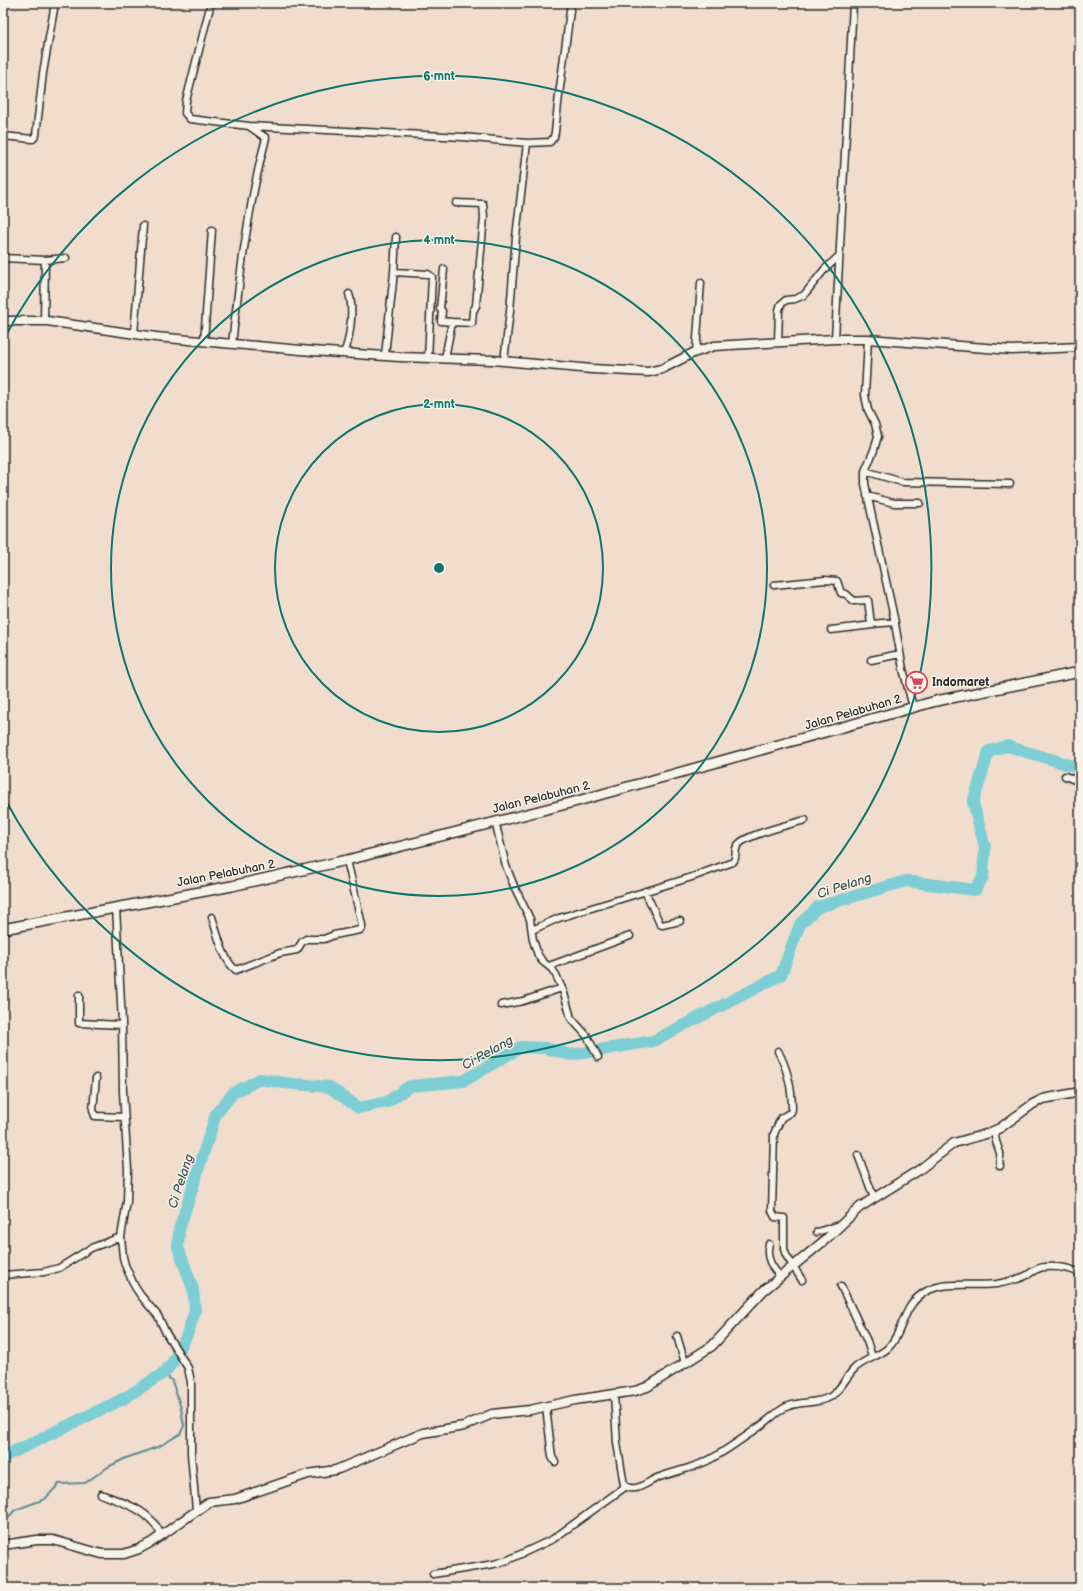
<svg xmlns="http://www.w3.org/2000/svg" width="1083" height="1591" font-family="'Balsamiq Sans',sans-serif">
  <rect width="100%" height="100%" fill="#f0ddce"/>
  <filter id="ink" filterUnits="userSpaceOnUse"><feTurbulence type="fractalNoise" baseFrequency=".025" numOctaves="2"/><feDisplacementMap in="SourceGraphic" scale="8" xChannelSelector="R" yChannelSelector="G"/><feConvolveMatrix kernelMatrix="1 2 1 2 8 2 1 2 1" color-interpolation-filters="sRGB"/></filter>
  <g filter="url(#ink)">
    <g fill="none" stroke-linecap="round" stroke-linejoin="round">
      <!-- stream -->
      <path stroke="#5c8d90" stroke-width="2" d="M3,1523L15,1510L45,1499L59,1484L85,1483L108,1467L126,1458L160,1446L180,1434L184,1426L181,1408L172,1381L164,1373
        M198,1588L199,1587"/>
      <!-- river -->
      <path stroke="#7dced4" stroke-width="12" d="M3,1457L123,1399L164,1373L173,1362L187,1335L195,1311L193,1289L178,1247L179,1230L216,1114L233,1093L260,1079L284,1083L329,1087L359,1108L387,1102L410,1086L464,1081L521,1047L545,1048L571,1055L653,1041L781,975L800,924L818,907L906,881L975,890L983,877L985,847L973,803L989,751L1007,746L1080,768"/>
      <defs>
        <path id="minor" d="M211,3L186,101L185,113L190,119L249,126
          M3,136L33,139L36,135L43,73L55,3
          M3,258L45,260L66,258
          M444,269L440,309L442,311L441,321L452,322L445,358
          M394,272L428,274L432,277L428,358
          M44,321L45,260
          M452,322L472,323L473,311L476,306L484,217L483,204L456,203
          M134,334L143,226
          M835,339L853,3
          M868,339L865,395L868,410L875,424L878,436L874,450L865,471V484L894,618L903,669L913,707
          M204,341L212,230
          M778,342L779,310L781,304L786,300L795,299L804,295L824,270L839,256
          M232,344C240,275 248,205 266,138L249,126L463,137L527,143L550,142L554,137L555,132L559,95L571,3
          M696,352L701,283
          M344,353C350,340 354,308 349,294
          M385,355L394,272L396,237
          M504,361L510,311L516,237L527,143
          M865,471L902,482L1010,484
          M867,496L894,503H920
          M774,585L825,580L837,581L841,593L846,594L854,601L868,600L871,624L895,622
          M831,630L873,625
          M871,660L900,654
          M1065,776L1080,782
          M495,821L506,866L514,886L530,919L533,940L538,955L542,961L552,969L556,975L564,993L571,1018L587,1036L598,1057
          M645,891L660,924L662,925L680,921
          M116,907L122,1022L123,1092L128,1170L127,1201L121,1237L123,1257L125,1265L135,1287L141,1296L158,1316L166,1333L188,1368L191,1382V1454L196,1510
          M212,917C217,932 223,961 236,970L280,953L297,950L302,942L306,939H324L334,935L360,930L362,928V925L347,860
          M532,930L559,918L692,877L733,862C738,857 733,850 738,845C745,835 792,824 805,820
          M549,966L630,936
          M79,995V1023L122,1025
          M501,1005L523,1001L562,988
          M778,1051C788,1070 792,1088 792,1109L791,1112L781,1118L774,1134L772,1211L775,1217L784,1218V1249L786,1255L802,1280
          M96,1078L93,1110L95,1116L124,1117
          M994,1131C995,1139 997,1146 1000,1153C1001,1158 998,1161 1000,1166
          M858,1155L874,1198
          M817,1232L840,1225
          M769,1244C765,1257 771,1267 780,1276
          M3,1275L44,1272L59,1268L91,1248L121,1237
          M841,1286L867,1341L872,1357
          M677,1336L685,1363
          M614,1394L617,1443L624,1485C635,1494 647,1482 657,1478C678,1470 697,1468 716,1456C731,1447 745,1437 759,1427C768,1421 776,1412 786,1407C799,1401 817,1404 830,1397C840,1391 846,1377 854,1369C863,1360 877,1357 887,1349C903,1335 902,1305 925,1292C946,1280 974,1287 997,1284C1006,1282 1015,1280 1023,1277C1032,1274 1033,1268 1045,1267C1056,1266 1070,1268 1080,1273
          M546,1407L552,1457L555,1462
          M101,1494C124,1503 151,1510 161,1535
          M433,1574L494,1564L508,1560L553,1539L625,1487"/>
        <path id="tertiary" d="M3,321H47L156,337L312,351L400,357L492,360L592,369L648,372L662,369L693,353L714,346L835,339H868L1012,350L1080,347
          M3,1545L37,1540H53L102,1554H124L139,1549L152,1542L209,1502L235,1499L308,1474L336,1470L423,1433L464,1426L492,1414L530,1410L575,1400L635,1391L647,1387L712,1346L763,1291L825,1240L860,1207L919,1170L954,1143L986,1134L1000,1128L1033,1104L1043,1099L1080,1092"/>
        <path id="secondary" d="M3,929L232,886L347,860L574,802L936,701L1080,672"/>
      </defs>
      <!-- minor casing -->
      <use href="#minor" stroke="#2b2b2b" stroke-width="9"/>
      <!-- tertiary casing -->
      <use href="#tertiary" stroke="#2b2b2b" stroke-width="11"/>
      <!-- secondary casing -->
      <use href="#secondary" stroke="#2b2b2b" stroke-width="12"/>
      <!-- minor -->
      <use href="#minor" stroke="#f7f3e8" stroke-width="6"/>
      <!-- tertiary -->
      <use href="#tertiary" stroke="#f7f3e8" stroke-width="8"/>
      <!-- secondary -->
      <use href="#secondary" stroke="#f7f3e8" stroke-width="9"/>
    </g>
  </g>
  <!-- distance rings -->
  <g fill="none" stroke="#0f766e" stroke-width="2">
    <circle cx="439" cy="568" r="164"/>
    <circle cx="439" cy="568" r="328"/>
    <path d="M5 337A492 492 0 1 1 5 799"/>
  </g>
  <!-- icons -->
  <defs>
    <symbol id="supermarket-ring" viewBox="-11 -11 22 22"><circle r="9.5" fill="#f7f3e8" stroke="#d1495b" stroke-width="1.5"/><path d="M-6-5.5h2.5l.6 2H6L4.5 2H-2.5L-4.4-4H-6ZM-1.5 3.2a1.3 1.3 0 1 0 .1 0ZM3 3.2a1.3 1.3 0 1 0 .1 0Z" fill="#d1495b"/></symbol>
  </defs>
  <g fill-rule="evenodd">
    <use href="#supermarket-ring" x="904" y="670" width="25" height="25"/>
  </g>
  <g text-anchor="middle" stroke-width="3" stroke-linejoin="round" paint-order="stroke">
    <!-- poi labels -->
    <g font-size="12" font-weight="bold" fill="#2b2b2b" stroke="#f7f3e8" text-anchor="start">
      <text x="932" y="686">Indomaret</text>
    </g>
    <!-- street labels -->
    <g font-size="12" fill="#2b2b2b" stroke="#f7f3e8">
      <text transform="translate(853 712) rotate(-16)" y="4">Jalan Pelabuhan 2</text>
      <text transform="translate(541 797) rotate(-14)" y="4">Jalan Pelabuhan 2</text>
      <text transform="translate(226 873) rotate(-11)" y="4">Jalan Pelabuhan 2</text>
    </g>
    <!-- water labels -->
    <g font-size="13" font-style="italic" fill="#405455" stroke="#f7f3e8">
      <text transform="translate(844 885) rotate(-18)" y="5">Ci Pelang</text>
      <text transform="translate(487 1052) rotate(-29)" y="5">Ci Pelang</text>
      <text transform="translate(180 1181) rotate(-72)" y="5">Ci Pelang</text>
    </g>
  </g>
  <circle cx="439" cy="568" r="6" fill="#0f766e" stroke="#f7f3e8" stroke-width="2"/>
  <g font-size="12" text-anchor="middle" font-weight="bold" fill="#0f766e" stroke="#f7f3e8" stroke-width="3" stroke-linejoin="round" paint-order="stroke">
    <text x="439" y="80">6 mnt</text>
    <text x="439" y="244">4 mnt</text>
    <text x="439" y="408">2 mnt</text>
  </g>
  <!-- margin -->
  <rect width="1083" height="1591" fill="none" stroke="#f7f3e8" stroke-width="16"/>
  <rect x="8" y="8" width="1067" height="1575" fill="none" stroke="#2b2b2b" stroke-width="1.5" filter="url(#ink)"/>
</svg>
